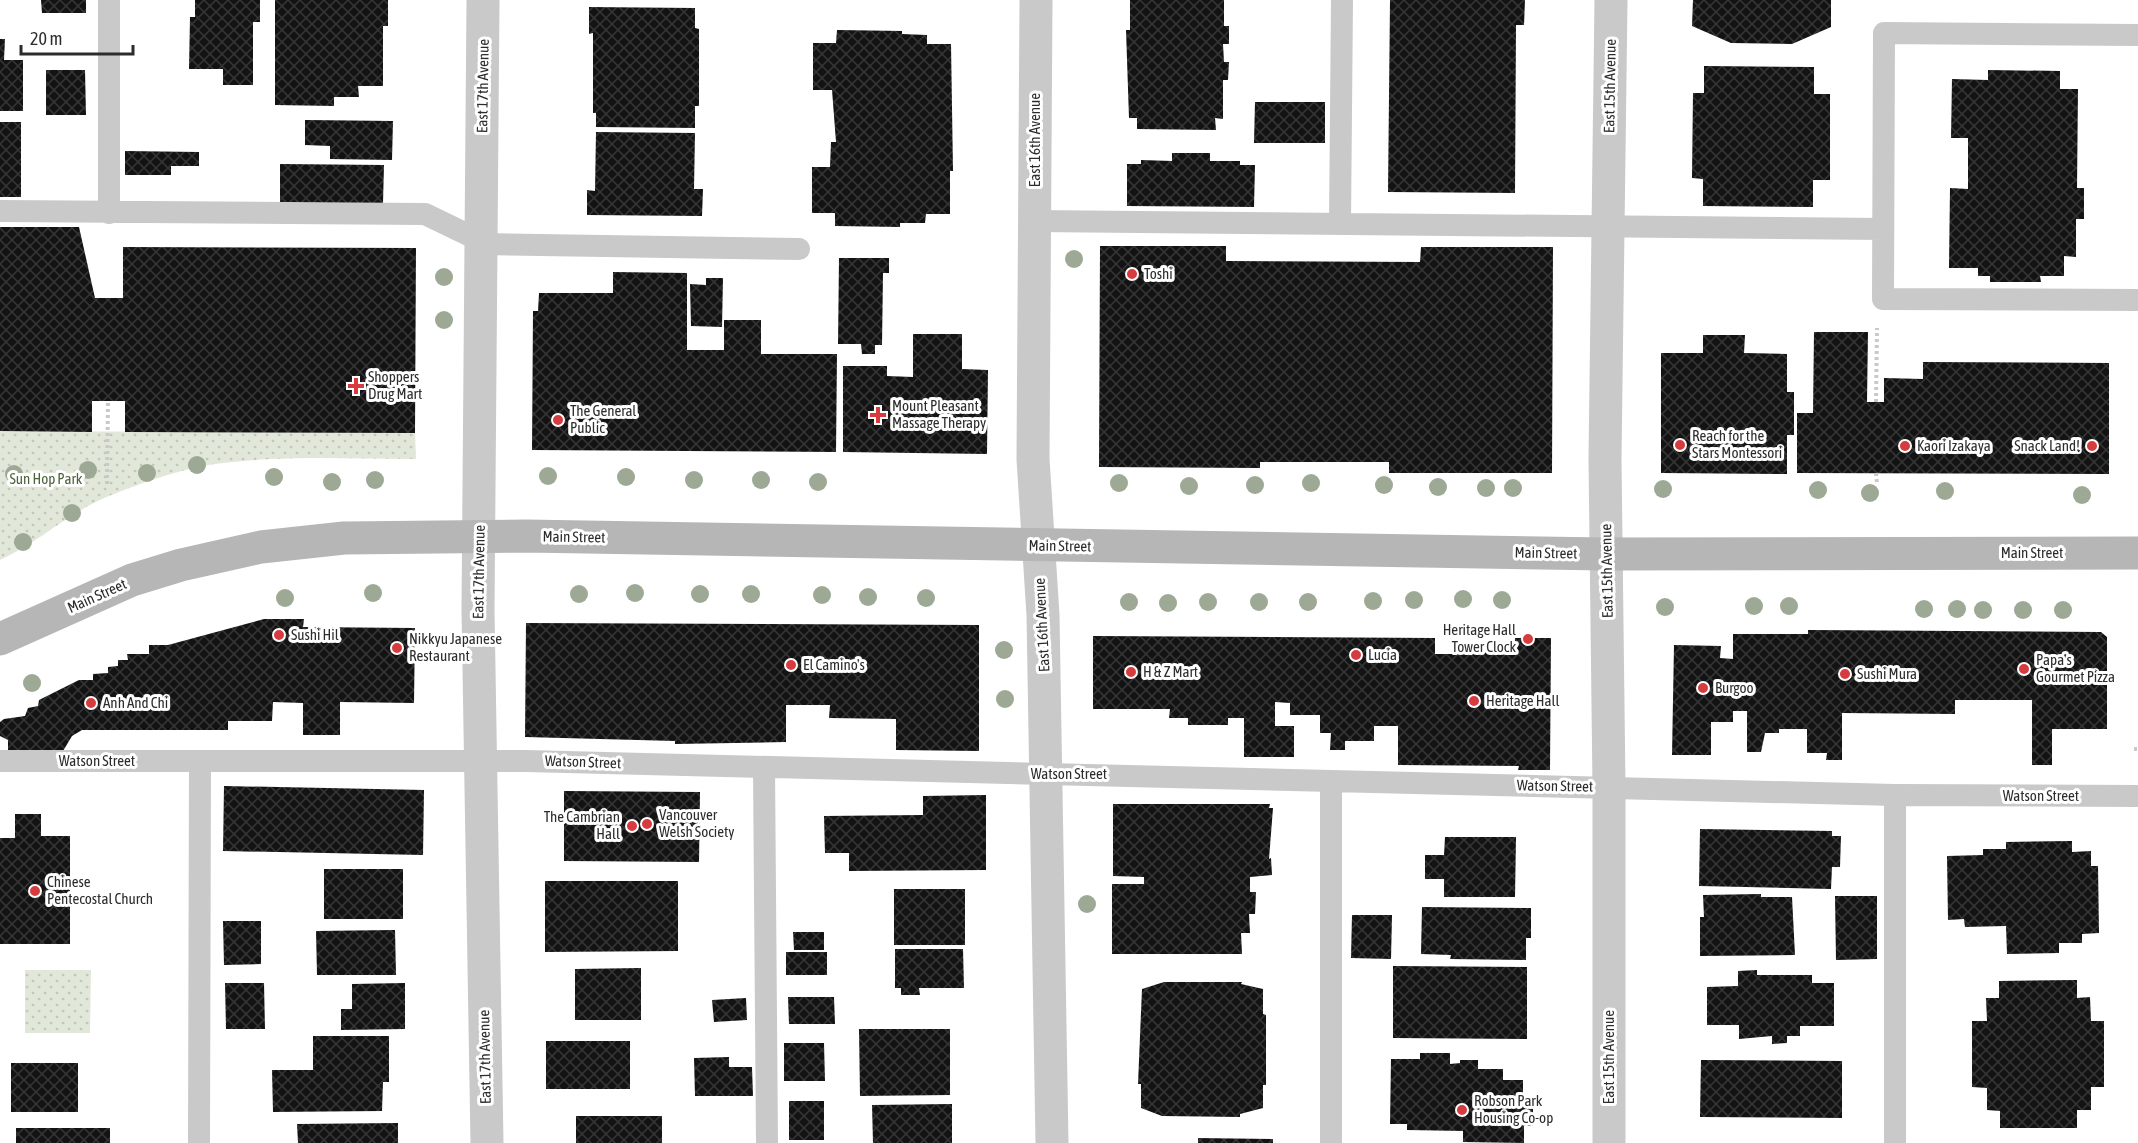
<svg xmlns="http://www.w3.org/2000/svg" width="2138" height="1143" font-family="'Asap Condensed',sans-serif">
  <defs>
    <pattern id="grass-dots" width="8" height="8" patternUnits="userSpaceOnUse" patternTransform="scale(1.5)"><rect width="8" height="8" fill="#e1e8da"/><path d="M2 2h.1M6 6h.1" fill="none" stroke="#c1c7bb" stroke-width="1.8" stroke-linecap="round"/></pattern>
    <pattern id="building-cross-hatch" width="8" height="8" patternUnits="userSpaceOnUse" patternTransform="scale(1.5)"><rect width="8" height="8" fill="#131313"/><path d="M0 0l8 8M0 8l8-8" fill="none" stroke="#363636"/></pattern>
  </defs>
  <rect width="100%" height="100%" fill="#fff"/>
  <!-- grass -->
  <path fill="url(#grass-dots)" d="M0,431L415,433L416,459C352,459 279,455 215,464C180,469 135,485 102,499C66,515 36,544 0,560Z
    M25,970H91L90,1033H25Z"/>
  <!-- building -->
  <path fill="url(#building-cross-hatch)" d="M41,0H86V13H42Z
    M195,0H260V22H253V85H223V69H189L190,17H195Z
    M275,0H388V26H383V86H358L359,97H334V106L275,105Z
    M1130,0H1224V26H1229V44H1223L1224,62H1229L1228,80H1223V119L1215,118L1216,130L1137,129V118H1129L1126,30H1130Z
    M1390,0H1525L1524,25H1516L1515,193L1388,192Z
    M1693,0H1831V27L1792,44L1731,43L1692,26Z
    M589,7L695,8V28L699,29V106H695V128L596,127V113H593V33L589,34Z
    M837,30L902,31V34L927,35V44H951L953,171H950V214H926L925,223H900V227L835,226V213H812V167H830L831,142H836L832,90H813V43H836Z
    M0,39H5L4,60H23V111H0Z
    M1704,66L1814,67V94H1830V180H1813V207L1703,206V179L1692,178L1693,93H1704Z
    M46,70H85L86,115H46Z
    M1988,70L2060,71V89H2078L2077,188H2084V219H2076V257L2064,256V276H2040L2041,282H1990V276H1978V268H1949L1950,188L1968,189V138H1951L1952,79L1988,80Z
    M1255,102H1325V143H1254Z
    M305,120L393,121L392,160L330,159V146L305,145Z
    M0,122H21V197H0Z
    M596,132L695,133L694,189H703L702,216L587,215V190L595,191Z
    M125,151L199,152V166H171V175H125Z
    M1172,153H1210V161H1240V165H1255L1254,207L1127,206V164H1141V160L1172,161Z
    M280,164L384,165L383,203H280Z
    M0,227H79L95,298H123V247L416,248L415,433L125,432V401H92V432L0,431Z
    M1100,246H1226V261L1420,262L1421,247H1553L1552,473H1389V462H1260V468L1099,467Z
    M839,258H889V273H883L882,345H875V354H862L861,344H838Z
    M613,272L687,273V350H724V320H761V354H837L836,452L532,450L533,311H538L539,293H613Z
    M706,278H723L722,327L691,326L690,284L706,285Z
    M1814,332H1868L1867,402H1884V378L1923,379V362L2109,363V474L1797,473V413H1813Z
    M913,334H962V369L988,370L987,454L843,452V366H887V376L913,377Z
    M1703,335H1745L1744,353L1787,354V392H1794V435H1787V474L1661,473V353H1703Z
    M264,619H304L303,627L415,628L414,703L340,702V735H303V703L273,702L272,721H228V730H82L72,736L63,751L8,750V740L0,736V722L4,719L25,716L28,708L38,706L39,700L79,680H93V674L108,673V667L118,666V660H128L127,654H149V645H168Z
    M526,623L979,625V751L896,750V719L829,718L830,705H786V742L675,744V741L525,737Z
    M1808,630L2101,632L2107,637V729H2052V765H2032V700H1955V714L1842,713V760H1826L1827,753H1807V729H1779V733H1765L1761,752H1747V711H1733V722H1711V755H1672L1674,645L1721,646L1720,658L1733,659V634H1808Z
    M1093,636L1435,638V654H1456V648H1490V654L1514,655L1515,638H1551L1550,770H1518L1519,766L1398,765V726H1374V741H1345V750H1330L1331,733H1320V715H1290V703L1275,702V726H1294V757H1244V718H1228V725H1188V718H1169L1170,709H1093Z
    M224,786L424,790L423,855L223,851Z
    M564,791L700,792L699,862L564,861Z
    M986,795V870L849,871V853H825L824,816L923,815V796Z
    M1113,804H1270L1269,808H1273L1269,859L1271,858L1272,875L1250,877V892H1256L1255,914H1249L1250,933H1241L1242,954H1112V884H1144V877L1113,876Z
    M15,814H41V836H70V944H0V838H15Z
    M1700,829L1832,831V836H1841L1840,867H1832L1831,889L1699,886Z
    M1445,837H1516L1515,897H1444V879H1425V855H1444Z
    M2072,841V852L2091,851V866H2098L2099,933L2082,934V943H2059V953L2007,954L2006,926L1965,927L1964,919L1948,920L1947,856L1983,855V849H2006V842Z
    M324,869H403V919H324Z
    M545,881H678V951L545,952Z
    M894,889H965V945H894Z
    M1761,894V897H1792L1795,955L1700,956V917H1704L1703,895Z
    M1835,896H1877V959L1836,960Z
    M1422,907L1531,908V938H1526V960L1450,959L1451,955L1421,954Z
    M1352,915H1392L1391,959L1351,958Z
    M223,921H261V964L224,965Z
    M395,930L396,975H317L316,931Z
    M793,932H824V950H794Z
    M895,949H963L964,988H919L920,995H901V988H895Z
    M786,952H827V975H786Z
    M1393,966L1527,967V1039L1393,1038Z
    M641,968V1020H575V969Z
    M1757,970V975H1812V983H1834V1026H1800V1036H1787V1043L1772,1044V1036L1739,1039V1025H1707V987L1738,986V971Z
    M2077,980V998L2090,997L2091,1021H2104V1087H2091V1110H2077V1128H2000V1111L1987,1110V1088L1972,1087V1021H1987L1986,998H1999V981Z
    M1164,982H1242L1241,984L1263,989V1014L1266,1015V1085H1263V1108L1240,1114V1117L1162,1116L1141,1108V1084H1138L1142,989Z
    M225,983H264L265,1029H226Z
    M405,983V1029L341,1030V1009H352V984Z
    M788,997H834L835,1024H789Z
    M746,998L747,1020L714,1022L712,1000Z
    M859,1029H950V1095L860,1096Z
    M313,1036H389V1082H383L382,1111L273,1112L272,1070H313Z
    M546,1041H630V1089H546Z
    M784,1043H824L825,1081H784Z
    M1420,1053H1450V1064L1460,1063V1060H1478V1069H1503V1080H1523V1096H1533V1126H1524V1143L1463,1142V1131L1407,1130V1124H1390L1391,1059H1420Z
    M729,1057V1067H752L753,1096H695L694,1058Z
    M1701,1060L1842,1061V1118L1700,1117Z
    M11,1063H78V1112H11Z
    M789,1101H824V1140H789Z
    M952,1104V1143H873L872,1105Z
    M576,1116H662V1143H576Z
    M398,1123V1143H298L297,1124Z
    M16,1128H110V1143H16Z
    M1198,1138L1273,1139V1143H1198Z"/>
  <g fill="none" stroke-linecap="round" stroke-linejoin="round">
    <!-- path -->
    <path stroke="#c9c9c9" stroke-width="4" stroke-dasharray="3 3" stroke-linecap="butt" d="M1876,402L1877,328
      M1876,473L1877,483
      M107,484L108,401
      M2134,749H2138"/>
    <!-- service -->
    <path stroke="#c9c9c9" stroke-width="22" d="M2138,35L1884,33L1883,299L2138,300
      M0,211L425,214L481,241
      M109,213V0
      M1034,221L1883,229
      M1340,223L1342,0
      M481,244L799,249
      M0,761H526L1895,795L2138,796
      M764,768L767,1143
      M199,1143L200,761
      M1331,1143V782
      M1895,1143V795"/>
    <!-- minor -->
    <path stroke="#c9c9c9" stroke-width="33" d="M483,0L478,610L487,1143
      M1609,1143V787L1605,459L1611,0"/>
    <!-- tertiary -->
    <path stroke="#c9c9c9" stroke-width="33" d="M1036,0L1033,459L1043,615L1052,1143"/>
    <!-- secondary -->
    <path stroke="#b6b6b6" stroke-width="33" d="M0,639L132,580L181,565L261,547L344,538L526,536L1606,554L2138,553"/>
  </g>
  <!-- trees -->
  <g fill="#9da994">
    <circle cx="1074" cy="259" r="9"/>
    <circle cx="444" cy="277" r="9"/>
    <circle cx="444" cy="320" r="9"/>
    <circle cx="197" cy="465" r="9"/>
    <circle cx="88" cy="470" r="9"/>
    <circle cx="147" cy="473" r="9"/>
    <circle cx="14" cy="474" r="9"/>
    <circle cx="548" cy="476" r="9"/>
    <circle cx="274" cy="477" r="9"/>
    <circle cx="626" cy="477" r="9"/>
    <circle cx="375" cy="480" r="9"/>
    <circle cx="694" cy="480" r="9"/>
    <circle cx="761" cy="480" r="9"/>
    <circle cx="332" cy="482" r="9"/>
    <circle cx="818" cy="482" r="9"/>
    <circle cx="1119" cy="483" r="9"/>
    <circle cx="1311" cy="483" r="9"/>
    <circle cx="1255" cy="485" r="9"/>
    <circle cx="1384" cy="485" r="9"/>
    <circle cx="1189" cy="486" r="9"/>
    <circle cx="1438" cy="487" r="9"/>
    <circle cx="1486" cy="488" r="9"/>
    <circle cx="1513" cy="488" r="9"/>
    <circle cx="1663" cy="489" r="9"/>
    <circle cx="1818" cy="490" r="9"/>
    <circle cx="1945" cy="491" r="9"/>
    <circle cx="1870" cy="493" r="9"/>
    <circle cx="2082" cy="495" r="9"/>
    <circle cx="72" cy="513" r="9"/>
    <circle cx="23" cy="542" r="9"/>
    <circle cx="373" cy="593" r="9"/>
    <circle cx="635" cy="593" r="9"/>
    <circle cx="579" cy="594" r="9"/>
    <circle cx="700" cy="594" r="9"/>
    <circle cx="751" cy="594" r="9"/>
    <circle cx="822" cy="595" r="9"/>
    <circle cx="868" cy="597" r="9"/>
    <circle cx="285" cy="598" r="9"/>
    <circle cx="926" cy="598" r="9"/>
    <circle cx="1463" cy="599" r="9"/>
    <circle cx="1414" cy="600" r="9"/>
    <circle cx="1502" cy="600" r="9"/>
    <circle cx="1373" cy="601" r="9"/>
    <circle cx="1129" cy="602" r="9"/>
    <circle cx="1208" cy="602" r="9"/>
    <circle cx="1259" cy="602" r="9"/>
    <circle cx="1308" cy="602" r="9"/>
    <circle cx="1168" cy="603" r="9"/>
    <circle cx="1754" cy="606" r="9"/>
    <circle cx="1789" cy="606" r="9"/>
    <circle cx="1665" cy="607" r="9"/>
    <circle cx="1924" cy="609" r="9"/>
    <circle cx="1957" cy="609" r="9"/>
    <circle cx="1983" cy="610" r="9"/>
    <circle cx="2023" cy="610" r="9"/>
    <circle cx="2063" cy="610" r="9"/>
    <circle cx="1004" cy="650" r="9"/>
    <circle cx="32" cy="683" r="9"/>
    <circle cx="1005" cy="699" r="9"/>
    <circle cx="1087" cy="904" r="9"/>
  </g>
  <!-- markers -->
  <g fill="#d53b3f" stroke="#fff" stroke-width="2">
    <circle cx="1132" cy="274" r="6"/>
    <path d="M353 377h6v6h6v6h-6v6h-6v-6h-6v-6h6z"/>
    <path d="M875 406h6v6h6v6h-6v6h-6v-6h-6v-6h6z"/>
    <circle cx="558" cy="420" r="6"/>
    <circle cx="1680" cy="445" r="6"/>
    <circle cx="1905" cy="446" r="6"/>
    <circle cx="2092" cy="446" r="6"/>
    <circle cx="279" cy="635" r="6"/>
    <circle cx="1528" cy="639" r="6"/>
    <circle cx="397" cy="648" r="6"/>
    <circle cx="1356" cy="655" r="6"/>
    <circle cx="791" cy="665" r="6"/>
    <circle cx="2024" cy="669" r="6"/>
    <circle cx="1131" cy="672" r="6"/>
    <circle cx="1845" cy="674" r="6"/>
    <circle cx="1703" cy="688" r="6"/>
    <circle cx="1474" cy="701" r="6"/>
    <circle cx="91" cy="703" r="6"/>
    <circle cx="647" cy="824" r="6"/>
    <circle cx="632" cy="826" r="6"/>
    <circle cx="35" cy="891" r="6"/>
    <circle cx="1462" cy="1110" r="6"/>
  </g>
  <g text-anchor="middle" stroke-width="6" stroke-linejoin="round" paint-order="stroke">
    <!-- street labels -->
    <g font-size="15" fill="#2c2c2c" stroke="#fff">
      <text transform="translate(483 86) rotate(-89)" y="5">East 17th Avenue</text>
      <text transform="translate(1610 86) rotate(-89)" y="5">East 15th Avenue</text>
      <text transform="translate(1035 140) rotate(-90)" y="5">East 16th Avenue</text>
      <text transform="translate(574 537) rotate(1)" y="5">Main Street</text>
      <text transform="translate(1060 546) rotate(1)" y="5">Main Street</text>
      <text transform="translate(1546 553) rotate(1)" y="5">Main Street</text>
      <text x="2032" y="558">Main Street</text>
      <text transform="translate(1607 571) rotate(-91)" y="5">East 15th Avenue</text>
      <text transform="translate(479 572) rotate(-89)" y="5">East 17th Avenue</text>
      <text transform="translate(97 596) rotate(-24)" y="5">Main Street</text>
      <text transform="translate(1042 625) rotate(-93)" y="5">East 16th Avenue</text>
      <text x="97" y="766">Watson Street</text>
      <text transform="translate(583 762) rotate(2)" y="5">Watson Street</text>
      <text x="1069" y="779">Watson Street</text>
      <text transform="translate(1555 786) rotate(1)" y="5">Watson Street</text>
      <text x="2041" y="801">Watson Street</text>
      <text transform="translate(485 1057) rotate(-91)" y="5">East 17th Avenue</text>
      <text transform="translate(1609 1057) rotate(-90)" y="5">East 15th Avenue</text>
    </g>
    <!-- poi labels -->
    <g font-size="15" fill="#2c2c2c" stroke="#fff" text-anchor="start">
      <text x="1144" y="279">Toshi</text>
      <text x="368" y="382">Shoppers<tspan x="368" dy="17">Drug Mart</tspan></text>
      <text x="892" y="411">Mount Pleasant<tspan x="892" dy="17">Massage Therapy</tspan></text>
      <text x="570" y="416">The General<tspan x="570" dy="17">Public</tspan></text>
      <text x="1692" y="441">Reach for the<tspan x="1692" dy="17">Stars Montessori</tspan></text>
      <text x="1917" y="451">Kaori Izakaya</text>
      <text x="2080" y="451" text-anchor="end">Snack Land!</text>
      <text x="1516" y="635" text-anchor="end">Heritage Hall<tspan x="1516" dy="17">Tower Clock</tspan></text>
      <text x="291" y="640">Sushi Hil</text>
      <text x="409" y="644">Nikkyu Japanese<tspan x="409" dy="17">Restaurant</tspan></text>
      <text x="1368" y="660">Lucia</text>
      <text x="2036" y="665">Papa's<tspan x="2036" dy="17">Gourmet Pizza</tspan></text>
      <text x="803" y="670">El Camino's</text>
      <text x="1143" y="677">H &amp; Z Mart</text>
      <text x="1857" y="679">Sushi Mura</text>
      <text x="1715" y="693">Burgoo</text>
      <text x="1486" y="706">Heritage Hall</text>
      <text x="103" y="708">Anh And Chi</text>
      <text x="659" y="820">Vancouver<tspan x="659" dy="17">Welsh Society</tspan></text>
      <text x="620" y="822" text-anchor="end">The Cambrian<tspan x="620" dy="17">Hall</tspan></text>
      <text x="47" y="887">Chinese<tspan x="47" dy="17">Pentecostal Church</tspan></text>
      <text x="1474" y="1106">Robson Park<tspan x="1474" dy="17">Housing Co-op</tspan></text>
    </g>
    <!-- park labels -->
    <g font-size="15" fill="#4d633d" stroke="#fff">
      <text x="46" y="484">Sun Hop Park</text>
    </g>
  </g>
  <!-- scale -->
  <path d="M21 45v9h112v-9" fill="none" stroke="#2c2c2c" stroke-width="3"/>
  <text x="30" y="45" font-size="18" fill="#2c2c2c" stroke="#ffffff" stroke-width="4.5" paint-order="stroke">20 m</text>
</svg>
